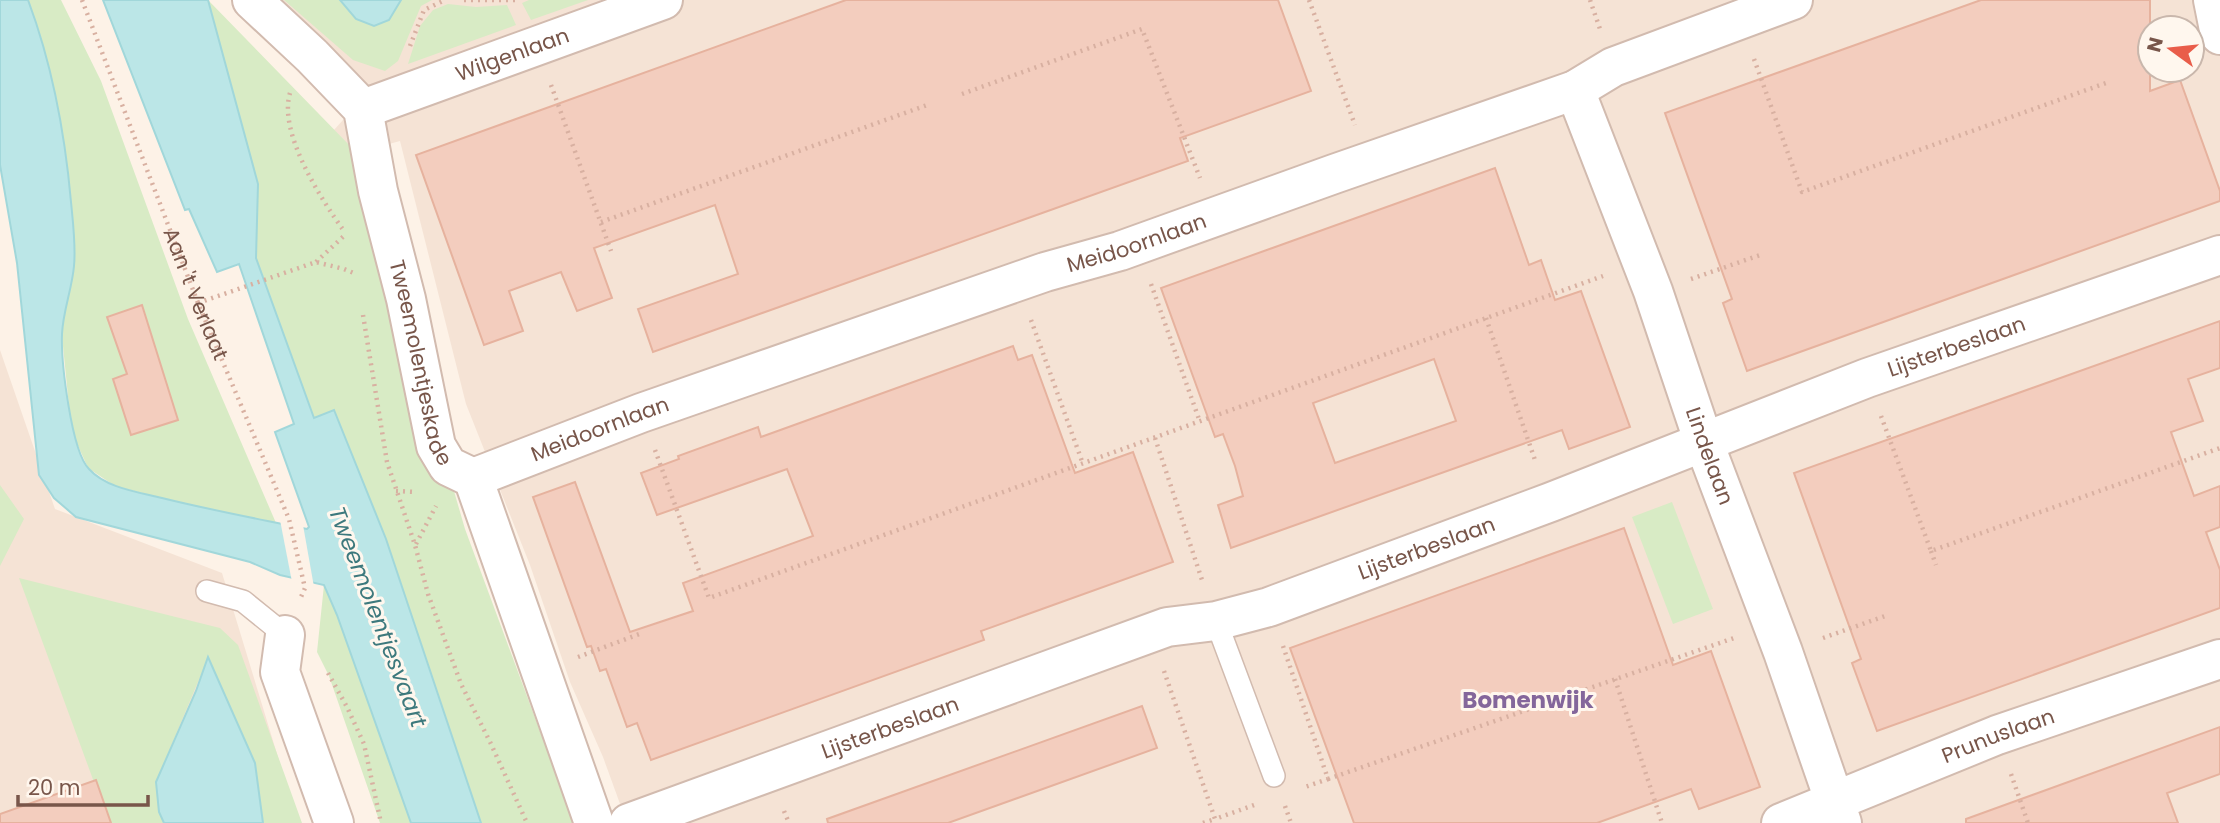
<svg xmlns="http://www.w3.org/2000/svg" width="2220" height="823" font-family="Poppins,sans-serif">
  <rect width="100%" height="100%" fill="#fdf2e7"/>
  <!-- residential -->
  <path fill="#f5e3d5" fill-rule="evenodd" d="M275,0H2220V823H627L603,757L570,682L530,565L466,404L400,141L356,153L334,130L369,91ZM2150,28H2192V70H2150Z
    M0,350L55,509L222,573L298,823H0Z"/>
  <!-- green -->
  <path fill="#d8ebc5" d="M28,0H61L101,81L188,319L276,523L208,510L115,486L88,468L75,439L70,416L62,336L65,147L51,80L35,20Z
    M208,0L355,151L465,529L574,823H481L386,539L334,411L314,419L256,258L258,184Z
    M284,0H340L356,19L389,20L401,0H432L421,6L398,61L385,71L353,60Z
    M529,0H588L531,20L522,3Z
    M448,4L476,7L507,5L516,25L408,64L420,26L433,10Z
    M0,485L24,519L0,566Z
    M1672,502L1713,609L1673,624L1632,517Z
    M19,578L220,628L238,645L302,823H263L255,763L208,658L156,782L159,812L164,823H109Z
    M324,585L337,615L411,823H380L329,676L317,652Z"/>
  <!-- water -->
  <path fill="#bbe6e7" stroke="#a1d7da" stroke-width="2" d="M0,0H28C52,64 65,134 71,202C73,223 76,246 74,266C72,289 63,311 62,334C61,361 71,451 89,469C106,488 138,492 162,498C210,510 259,519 307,529L309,527L275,432L294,424L239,264L217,272L189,209L185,210L103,0H208L258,184L256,258L314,418L334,410L386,539L481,823H411L337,615L324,585L280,575L250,562L76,517L54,498L39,475L17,263L0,165Z
    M340,0H401L389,20L374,26L356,19Z
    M208,657L255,763L263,823H164L159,812L156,782L196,691Z"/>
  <!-- pier -->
  <path fill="#fdf2e7" d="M280,520L303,525L314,587L292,582Z"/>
  <!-- building -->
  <path fill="#f3cdbe" stroke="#e6b29e" stroke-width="2" fill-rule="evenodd" d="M846,0H1278L1311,91L1180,138L1188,161L653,352L638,309L738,274L715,205L594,248L612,298L577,311L561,272L509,291L523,331L484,345L416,155Z
    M1981,0H2150V91L2180,80L2220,191V201L1747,371L1723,303L1732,299L1665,113Z
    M1495,168L1529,265L1541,260L1555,300L1581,291L1630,427L1569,449L1562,430L1231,548L1218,505L1243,496L1235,466L1223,434L1215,437L1161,288ZM1434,359L1456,421L1335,463L1313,403Z
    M142,305L178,420L131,435L113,379L127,374L107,317Z
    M2220,321V368L2188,379L2203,421L2171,432L2194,496L2220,486V527L2206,532L2220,570V608L1877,731L1852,663L1861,659L1794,473Z
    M1013,346L1018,360L1032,355L1075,473L1133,452L1173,562L981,631L984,640L651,760L637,723L627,727L606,669L600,671L591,646L587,647L533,497L575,482L630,632L693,611L683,583L813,536L787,469L657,515L641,473L679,459L678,456L758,427L761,437Z
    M1624,528L1673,665L1711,651L1760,787L1699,809L1691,789L1597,823H1354L1290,648Z
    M1142,706L1157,748L948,823H828L827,819Z
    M2220,727V774L2167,793L2178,823H1966V819Z
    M96,780L111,823H0V814Z"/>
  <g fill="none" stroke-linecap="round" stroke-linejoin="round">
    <defs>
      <path id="service" d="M207,591L243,601L285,635
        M1216,621L1274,776"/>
      <g id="minor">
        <path id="s2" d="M252,0L312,56L363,109L378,191L406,299L436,446L448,466L473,478L594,823"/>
        <path d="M2213,0L2220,35"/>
        <path id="s3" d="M1575,90L1653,291L1704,443L1783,652L1842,823"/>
        <path id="s4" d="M363,109L663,0"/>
        <path id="s5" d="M473,478L641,413L1045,272L1120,251L1334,174L1575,90L1613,67L1793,0"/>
        <path d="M285,635L280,672L334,823"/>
        <path id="s6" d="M629,823L1167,627L1216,621L1269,607L1551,502L1867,378L2220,255"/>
        <path id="s7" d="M1781,823L1997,735L2220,659"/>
      </g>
    </defs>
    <!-- service casing -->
    <use href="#service" stroke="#d2bbaf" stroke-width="24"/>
    <!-- minor casing -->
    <use href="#minor" stroke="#d2bbaf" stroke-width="42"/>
    <!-- path -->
    <g stroke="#d8b0a1" stroke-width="4.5" stroke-dasharray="2 5" stroke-linecap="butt">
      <path id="s1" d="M82,0L198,303L289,519L305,588L301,597"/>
      <path d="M464,0H516"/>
      <path d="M1309,0L1355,125"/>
      <path d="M1590,0L1600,29"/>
      <path d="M410,46L424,10L445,0"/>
      <path d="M1754,59L1802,192L2106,83"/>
      <path d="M551,85L611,251"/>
      <path d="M290,93C278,133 321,199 344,231"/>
      <path d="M962,94L1142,29L1200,178"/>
      <path d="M601,222L930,104"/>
      <path d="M316,262L346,234"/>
      <path d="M1691,279L1763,254"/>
      <path d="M1151,284L1200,422"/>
      <path d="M198,303L316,262L344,269L356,274"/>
      <path d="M363,315L387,462L415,545L428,594L461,684L491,744L527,823"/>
      <path d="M1486,318L1536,463"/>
      <path d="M1031,320L1083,464"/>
      <path d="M1881,416L1931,551L2220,448"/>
      <path d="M1155,438L1202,580"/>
      <path d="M655,450L709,598L1603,276"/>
      <path d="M396,491L415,492"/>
      <path d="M416,544L436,506"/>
      <path d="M1931,551L1936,565"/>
      <path d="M1823,638L1885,616"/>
      <path d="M1283,646L1328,779L1305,787"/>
      <path d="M578,657L642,633"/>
      <path d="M1164,671L1215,819L1257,804"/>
      <path d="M328,673L347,707L364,744L381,823"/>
      <path d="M1615,679L1662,823"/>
      <path d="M2011,774L2028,823"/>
      <path d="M1328,779L1734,638"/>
      <path d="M1285,806L1291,823"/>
      <path d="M784,811L789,823"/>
      <path d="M1203,823L1215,819"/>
    </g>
    <!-- service -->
    <use href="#service" stroke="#fff" stroke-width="21"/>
    <!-- minor -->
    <use href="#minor" stroke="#fff" stroke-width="38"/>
  </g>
  <g text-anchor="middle" stroke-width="6" stroke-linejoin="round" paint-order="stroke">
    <!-- street labels -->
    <g font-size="21" fill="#78564a" stroke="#fff7ee">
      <text dy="7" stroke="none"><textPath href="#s4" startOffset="159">Wilgenlaan</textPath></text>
      <text dy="7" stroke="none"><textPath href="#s5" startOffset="704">Meidoornlaan</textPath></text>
      <text dy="7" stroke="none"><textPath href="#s1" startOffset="315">Aan 't Verlaat</textPath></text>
      <text dy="7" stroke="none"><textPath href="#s6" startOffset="1412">Lijsterbeslaan</textPath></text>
      <text dy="7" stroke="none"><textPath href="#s2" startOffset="416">Tweemolentjeskade</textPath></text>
      <text dy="7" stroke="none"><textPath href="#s5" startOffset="136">Meidoornlaan</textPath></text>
      <text dy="7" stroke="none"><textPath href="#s3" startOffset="390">Lindelaan</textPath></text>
      <text dy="7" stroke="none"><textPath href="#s6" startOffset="845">Lijsterbeslaan</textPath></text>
      <text dy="7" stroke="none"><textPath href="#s6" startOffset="278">Lijsterbeslaan</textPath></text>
      <text dy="7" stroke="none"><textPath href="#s7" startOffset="234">Prunuslaan</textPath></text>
    </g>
    <!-- water labels -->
    <g font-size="23" font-style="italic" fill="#3d797d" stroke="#fff7ee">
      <text transform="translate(378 617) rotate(69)" y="8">Tweemolentjesvaart</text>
    </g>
    <!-- neighbourhood labels -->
    <g font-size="23" font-weight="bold" fill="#84669b" stroke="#fff7ee">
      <text x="1528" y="708">Bomenwijk</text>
    </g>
  </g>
  <!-- north arrow -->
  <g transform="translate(2171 49) rotate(285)"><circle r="33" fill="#fff7ee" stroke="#c9b7ac" stroke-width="2"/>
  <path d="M0-5L12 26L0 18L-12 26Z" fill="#e95d4a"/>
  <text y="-10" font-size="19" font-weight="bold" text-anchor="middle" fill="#78564a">N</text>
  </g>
  <!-- scale -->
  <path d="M18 795v10h130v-10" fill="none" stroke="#78564a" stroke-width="3.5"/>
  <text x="28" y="795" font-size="21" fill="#78564a" stroke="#fff7ee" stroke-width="5" paint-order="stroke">20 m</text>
</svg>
